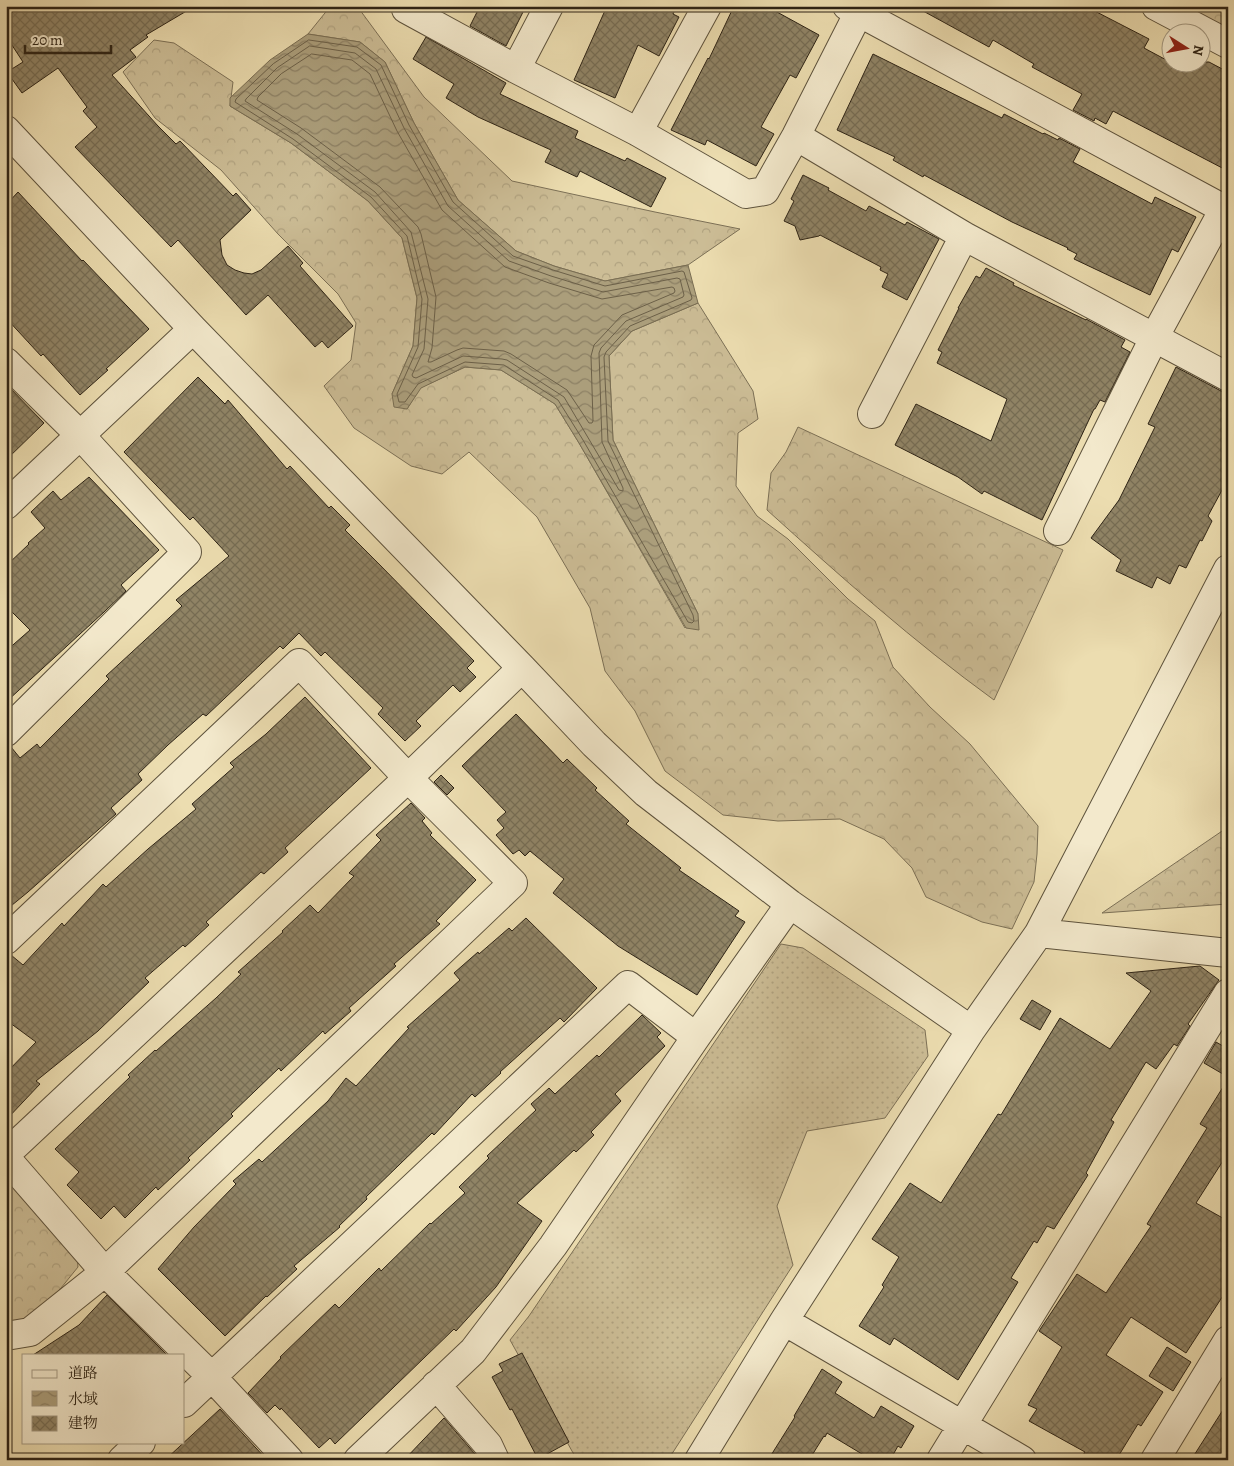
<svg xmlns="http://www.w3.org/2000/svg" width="1234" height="1466" font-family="Alegreya,'Noto Serif JP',serif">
  <defs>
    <pattern id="grass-dots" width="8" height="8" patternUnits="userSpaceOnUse" patternTransform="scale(1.25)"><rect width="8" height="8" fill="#ccbd96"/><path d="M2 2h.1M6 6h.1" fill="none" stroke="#b0a280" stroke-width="1.8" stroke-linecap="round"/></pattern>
    <pattern id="forest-crowns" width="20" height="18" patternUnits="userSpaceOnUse" patternTransform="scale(1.25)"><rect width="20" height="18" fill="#ccbd96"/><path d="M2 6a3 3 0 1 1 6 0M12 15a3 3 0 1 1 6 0" fill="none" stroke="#b0a280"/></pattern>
    <pattern id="water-waves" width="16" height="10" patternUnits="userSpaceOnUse" patternTransform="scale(1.25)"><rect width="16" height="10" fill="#ab9e7b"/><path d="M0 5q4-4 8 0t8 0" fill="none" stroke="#8c8064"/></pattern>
    <pattern id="building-cross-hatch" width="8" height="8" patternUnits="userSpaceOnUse" patternTransform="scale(1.25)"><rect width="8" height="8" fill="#908466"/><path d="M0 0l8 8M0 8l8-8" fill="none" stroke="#766c53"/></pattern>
  </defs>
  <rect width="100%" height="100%" fill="#ecddb0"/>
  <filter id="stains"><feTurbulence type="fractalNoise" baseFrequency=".004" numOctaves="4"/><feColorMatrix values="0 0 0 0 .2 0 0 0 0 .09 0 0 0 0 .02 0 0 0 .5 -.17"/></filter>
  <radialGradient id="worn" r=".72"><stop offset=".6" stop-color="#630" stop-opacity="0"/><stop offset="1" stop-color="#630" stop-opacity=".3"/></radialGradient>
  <!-- grass -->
  <path fill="url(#grass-dots)" stroke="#7c7056" d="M781,944L803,948L925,1030L928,1056L885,1118L807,1131L777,1206L793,1265L668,1460H577L510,1340L529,1316Z"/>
  <!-- forest -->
  <path fill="url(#forest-crowns)" stroke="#7c7056" d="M334,6H357L424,97L512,181L655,212L740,229L688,265L605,281L554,266L516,251L458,200L414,123L385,62L360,42L308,34L329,8Z
    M1178,6H1228V33Z
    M154,40L174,43L233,82L230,106L291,143L368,201L402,238L417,298L413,346L392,394L407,409L420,388L465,367L501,370L555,404L579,443L685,628L698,614L613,440L609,356L632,331L698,303L753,391L758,419L738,433L736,486L757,516L788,539L848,599L875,621L893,667L930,707L970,744L1038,826L1037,854L1034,882L1012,929L982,922L926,897L912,868L884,839L840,819L778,821L723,815L665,771L635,711L605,671L590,608L537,517L469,452L442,474L411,466L354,428L324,386L351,360L356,323L338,294L278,234L221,170L155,118L123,72Z
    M798,427L1063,550L994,700C914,642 840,576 767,510L771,473L786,452Z
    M1228,827V904L1102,913Z
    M6,1179L77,1255L78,1267L44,1309L6,1327Z"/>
  <!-- water -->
  <path fill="url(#water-waves)" stroke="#796d52" d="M308,34L360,42L385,62L414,123L458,200L516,251L554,266L605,281L688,265L698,303L632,331L609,356L613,440L698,614L699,630L686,628L579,443L555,404L501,370L465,367L421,388L407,409L394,407L392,394L413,346L417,298L402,238L368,201L291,143L230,106V98L270,60Z"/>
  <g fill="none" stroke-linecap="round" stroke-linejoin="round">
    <!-- shore -->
    <path stroke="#6c6048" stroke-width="1" d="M309,40L357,47L381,65L409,125L453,202L513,256L553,270L605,286L682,271L684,272L692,298L691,300L630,326L606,352L604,357L608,441L693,615L694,621L692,623L688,622L583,440L558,400L504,365L465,362L418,384L405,402H399L397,394L418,347L422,299L407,236L371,197L293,139L235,102L236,99L273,64Z
      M310,46L355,53L376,69L404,128L448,206L509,261L551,276L603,292L677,278L680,279L684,295L683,297L626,321L601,348L599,353L602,442L623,488V491L619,490L564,397L507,360L502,359L463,356L416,378L413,377L412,375L424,349L428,299L411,232L375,192L297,134L245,101L246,99L277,68Z
      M312,54L352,60L370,74L397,131L442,210L505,267L549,283L602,299L672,287L674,288L675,291L674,293L622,315L594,345L591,356L593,421L592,423H589L567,390L511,354L504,351L463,348L457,350L431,362H428L432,348L436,297L421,234L418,227L380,187L301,128L257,100L258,97L281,74Z"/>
  </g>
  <!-- building -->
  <path fill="url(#building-cross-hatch)" stroke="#2d2315" d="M6,6H195L146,35L148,37L130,50L136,57L112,75L158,126L176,144L180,141L233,196L236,193L251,210L220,240L222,255L227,265L235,270L244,273L252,274L261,270L288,246L303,263L300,266L353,326L328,348L322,341L315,347L268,295L246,315L178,240L171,247L75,147L97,127L83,111L87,107L58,68L22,93L7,72L23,62L6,36Z
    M480,6H526L506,46L470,26Z
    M607,6H677L673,14L679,17L659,56L638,45L615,98L574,80Z
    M734,6H766L819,35L796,78L790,75L761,127L774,134L756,166L707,140L705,145L671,130L708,58L709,59Z
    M914,6H1085L1149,39L1144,48L1185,70L1190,62H1209L1228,72V171L1113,111L1106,124L1095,118L1094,121L1073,110L1082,94L1032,67L1034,64L993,40L989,47Z
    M426,37L506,83L500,94L578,131L575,138L625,161L627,158L666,178L651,207L580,171L577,177L545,162L551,150L478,117L446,98L454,84L413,59Z
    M873,54L1002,118L1004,114L1043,134L1044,133L1058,140L1059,138L1080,149L1073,162L1152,204L1155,197L1196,217L1178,252L1172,249L1150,295L1074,259L1077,254L1067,249L1068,248L1012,222L924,175L923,177L893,160L895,157L837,130Z
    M803,175L829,188L828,190L866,211L869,206L905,225L907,222L939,239L907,300L882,287L888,274L880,270L881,267L820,235L819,236L800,240L795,226L784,221L794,201L791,199Z
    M18,192L82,261L83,260L149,329L106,369L108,370L80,395L43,354L41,356L6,318V205Z
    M986,268L1014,283L1013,285L1086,320V319L1125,340L1121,347L1130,352L1105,402L1100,400L1095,409H1094L1042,520L984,491L982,494L958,477L895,445L916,404L991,441L1007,399L937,363L942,352L938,350L959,308H958L976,276L980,278Z
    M1176,367L1221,391L1228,392V479L1208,516L1212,521L1202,541L1200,540L1186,568L1179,565L1170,584L1157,577L1152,588L1116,571L1121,560L1091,538L1119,500L1155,427L1148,424Z
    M198,377L225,404L228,400L287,469L290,466L329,508L331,506L350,525L345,530L380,565L474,661L467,668L476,677L460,692L453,685L416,721L421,726L405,741L378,714L383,708L325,652L321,656L299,633L283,649L280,646L206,716L203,714L168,745L138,774L142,780L111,808L116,814L28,892L6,910V747H11L20,758L37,744L40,748L109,679L106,676L182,606L176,600L229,556L193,517L190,520L124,452Z
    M6,384L44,423L6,460Z
    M89,477L159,550L121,585L126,591L104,612L6,702V651L30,630L6,606V566L29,544L28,543L45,528L31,512L53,491L61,500Z
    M305,697L371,768L285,848L288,852L277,862L264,874L261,872L206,922L209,925L185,947L183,945L145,978L149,982L98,1031L36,1081L40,1084L6,1120V1073L36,1042L6,1020V955H11L23,965L62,923L64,926L103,884L106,887L148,849L196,809L192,804L234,767L230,763L266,734Z
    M516,714L563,763L567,759L597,788L595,790L629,821L626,824L681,868L679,870L739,911L735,916L745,922L697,995L618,946L553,893L564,879L530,851L525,856L519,850L513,854L496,835L504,828L497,820L506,812L462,766Z
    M441,775L454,788L447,795L434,782Z
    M411,803L425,818L422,821L432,833L430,835L476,880L436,921L440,924L394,964L396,966L349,1008L351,1011L325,1034L323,1031L281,1071L279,1068L231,1114L233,1116L188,1158L190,1160L158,1190L156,1187L125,1218L114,1206L101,1219L67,1185L79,1172L55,1149L130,1077L128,1075L155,1050L156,1051L216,998L241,974L238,972L283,932L282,931L310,905L318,913L354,876L349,873L381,840L376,835Z
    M526,918L597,988L564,1022L560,1018L500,1072L501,1073L475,1097L472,1094L434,1135L432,1133L366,1197L367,1199L339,1226L340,1227L294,1266L297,1269L267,1297L266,1296L225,1336L158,1269L194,1227L236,1184L233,1181L259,1159L262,1162L328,1101L346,1078L356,1086L409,1028L407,1027L460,980L454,973L478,952L479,954L509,928L512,931Z
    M1200,966L1219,980L1188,1024L1190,1026L1177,1046L1174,1044L1156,1069L1146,1062L1111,1120L1114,1122L1086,1173L1088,1175L1054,1229L1047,1226L1037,1243L1034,1241L1011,1278L1018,1282L958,1380L894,1338L890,1345L859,1326L884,1287L882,1285L899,1257L872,1239L910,1183L941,1203L998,1114L1001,1115L1060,1018L1110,1049L1151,991L1126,973Z
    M1032,1000L1051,1011L1040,1030L1020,1019Z
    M642,1015L661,1033L657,1037L665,1046L615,1094L621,1101L591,1132L594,1135L576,1152L574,1150L517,1203L542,1221L496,1287L456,1331L454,1329L335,1444L330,1438L319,1448L281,1408L280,1410L275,1405L267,1413L248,1393L281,1358L280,1357L335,1304L339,1308L379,1268L381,1271L430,1223L431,1224L465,1193L459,1187L489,1158L487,1156L536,1110L531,1104L549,1088L555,1094L597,1055L599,1057Z
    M1216,1042L1228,1049V1077L1204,1063Z
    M1228,1079V1153L1196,1203L1228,1221V1288L1186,1353L1131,1317L1106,1355L1163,1392L1141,1426L1138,1424L1116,1460H1080L1085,1452L1029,1421L1037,1409L1028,1405L1062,1347L1039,1331L1077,1274L1106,1293L1151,1226L1147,1224L1207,1128L1200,1124Z
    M107,1295L167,1355H33L79,1325Z
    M1167,1347L1191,1362L1173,1391L1149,1376Z
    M522,1353L569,1442L538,1459L512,1409L510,1410L492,1377L503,1371L499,1364Z
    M822,1369L842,1382L835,1393L874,1418L881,1406L914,1426L901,1448L898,1446L890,1460H872L827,1433L825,1437L824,1436L809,1460H768L795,1417L794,1416Z
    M1228,1402V1460H1191Z
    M220,1409L267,1460H165Z
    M444,1418L475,1454L478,1460H404Z"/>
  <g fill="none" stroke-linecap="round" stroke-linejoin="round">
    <defs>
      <path id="minor" d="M406,6V9L516,69L638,132L746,194L765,191L796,136L862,6
        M847,6L1224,209L1154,338L1058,531
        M1156,6L1228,44
        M516,69L549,6
        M6,130L193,329L522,668L594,744L646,793L790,904L971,1030
        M638,132L707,6
        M796,136L964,236L1228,377
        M6,362L80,435L187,552L6,732
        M872,414L964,236
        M6,505L193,329
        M1039,933L1228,953
        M6,940L299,663L408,778L513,883L105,1272L30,1332L6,1336
        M6,1154L408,778L522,668
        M6,1158L105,1272L212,1377L289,1460
        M784,1321L1022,1460
        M436,1385L488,1445L495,1460
        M184,1403L628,985L696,1037
        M122,1460L141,1442
        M358,1460L473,1351L553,1246L696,1037L790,904
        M699,1460L784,1321L971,1030L1039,933L1228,569
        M941,1460L1228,993
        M1155,1460L1228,1340"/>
    </defs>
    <!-- minor casing -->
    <use href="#minor" stroke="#5d523c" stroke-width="30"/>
    <!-- minor -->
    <use href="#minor" stroke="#f3e9cc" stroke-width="28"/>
  </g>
  <!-- margin -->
  <rect width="1234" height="1466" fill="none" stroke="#ecddb0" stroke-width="25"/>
  <rect x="8" y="8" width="1219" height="1451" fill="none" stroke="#2d2315" stroke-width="2.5"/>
  <rect x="12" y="12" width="1209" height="1441" fill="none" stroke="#2d2315"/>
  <!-- legend -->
  <rect x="22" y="1354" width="162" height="90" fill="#f3e9cc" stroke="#a49a83"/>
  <rect x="32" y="1370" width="25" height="8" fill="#f3e9cc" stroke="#a49a83"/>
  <text x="68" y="1378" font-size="15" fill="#2d2315">道路</text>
  <rect x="32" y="1391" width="25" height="15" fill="url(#water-waves)" stroke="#a49a83"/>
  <text x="68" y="1404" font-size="15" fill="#2d2315">水域</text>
  <rect x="32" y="1416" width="25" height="15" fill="url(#building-cross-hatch)" stroke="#a49a83"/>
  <text x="68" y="1428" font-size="15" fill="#2d2315">建物</text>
  <!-- north arrow -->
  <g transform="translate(1186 48) rotate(101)"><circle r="24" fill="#f3e9cc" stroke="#a49a83"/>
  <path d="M0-4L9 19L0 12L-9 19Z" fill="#8f2418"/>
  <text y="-8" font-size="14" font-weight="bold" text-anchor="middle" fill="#2d2315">N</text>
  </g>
  <!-- scale -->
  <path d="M25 45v8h86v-8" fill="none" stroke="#2d2315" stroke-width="2.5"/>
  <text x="32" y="45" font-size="15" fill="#2d2315" stroke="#f3e9cc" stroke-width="4" paint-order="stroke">20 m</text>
  <rect width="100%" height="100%" filter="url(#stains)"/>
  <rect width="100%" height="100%" fill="url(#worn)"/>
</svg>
